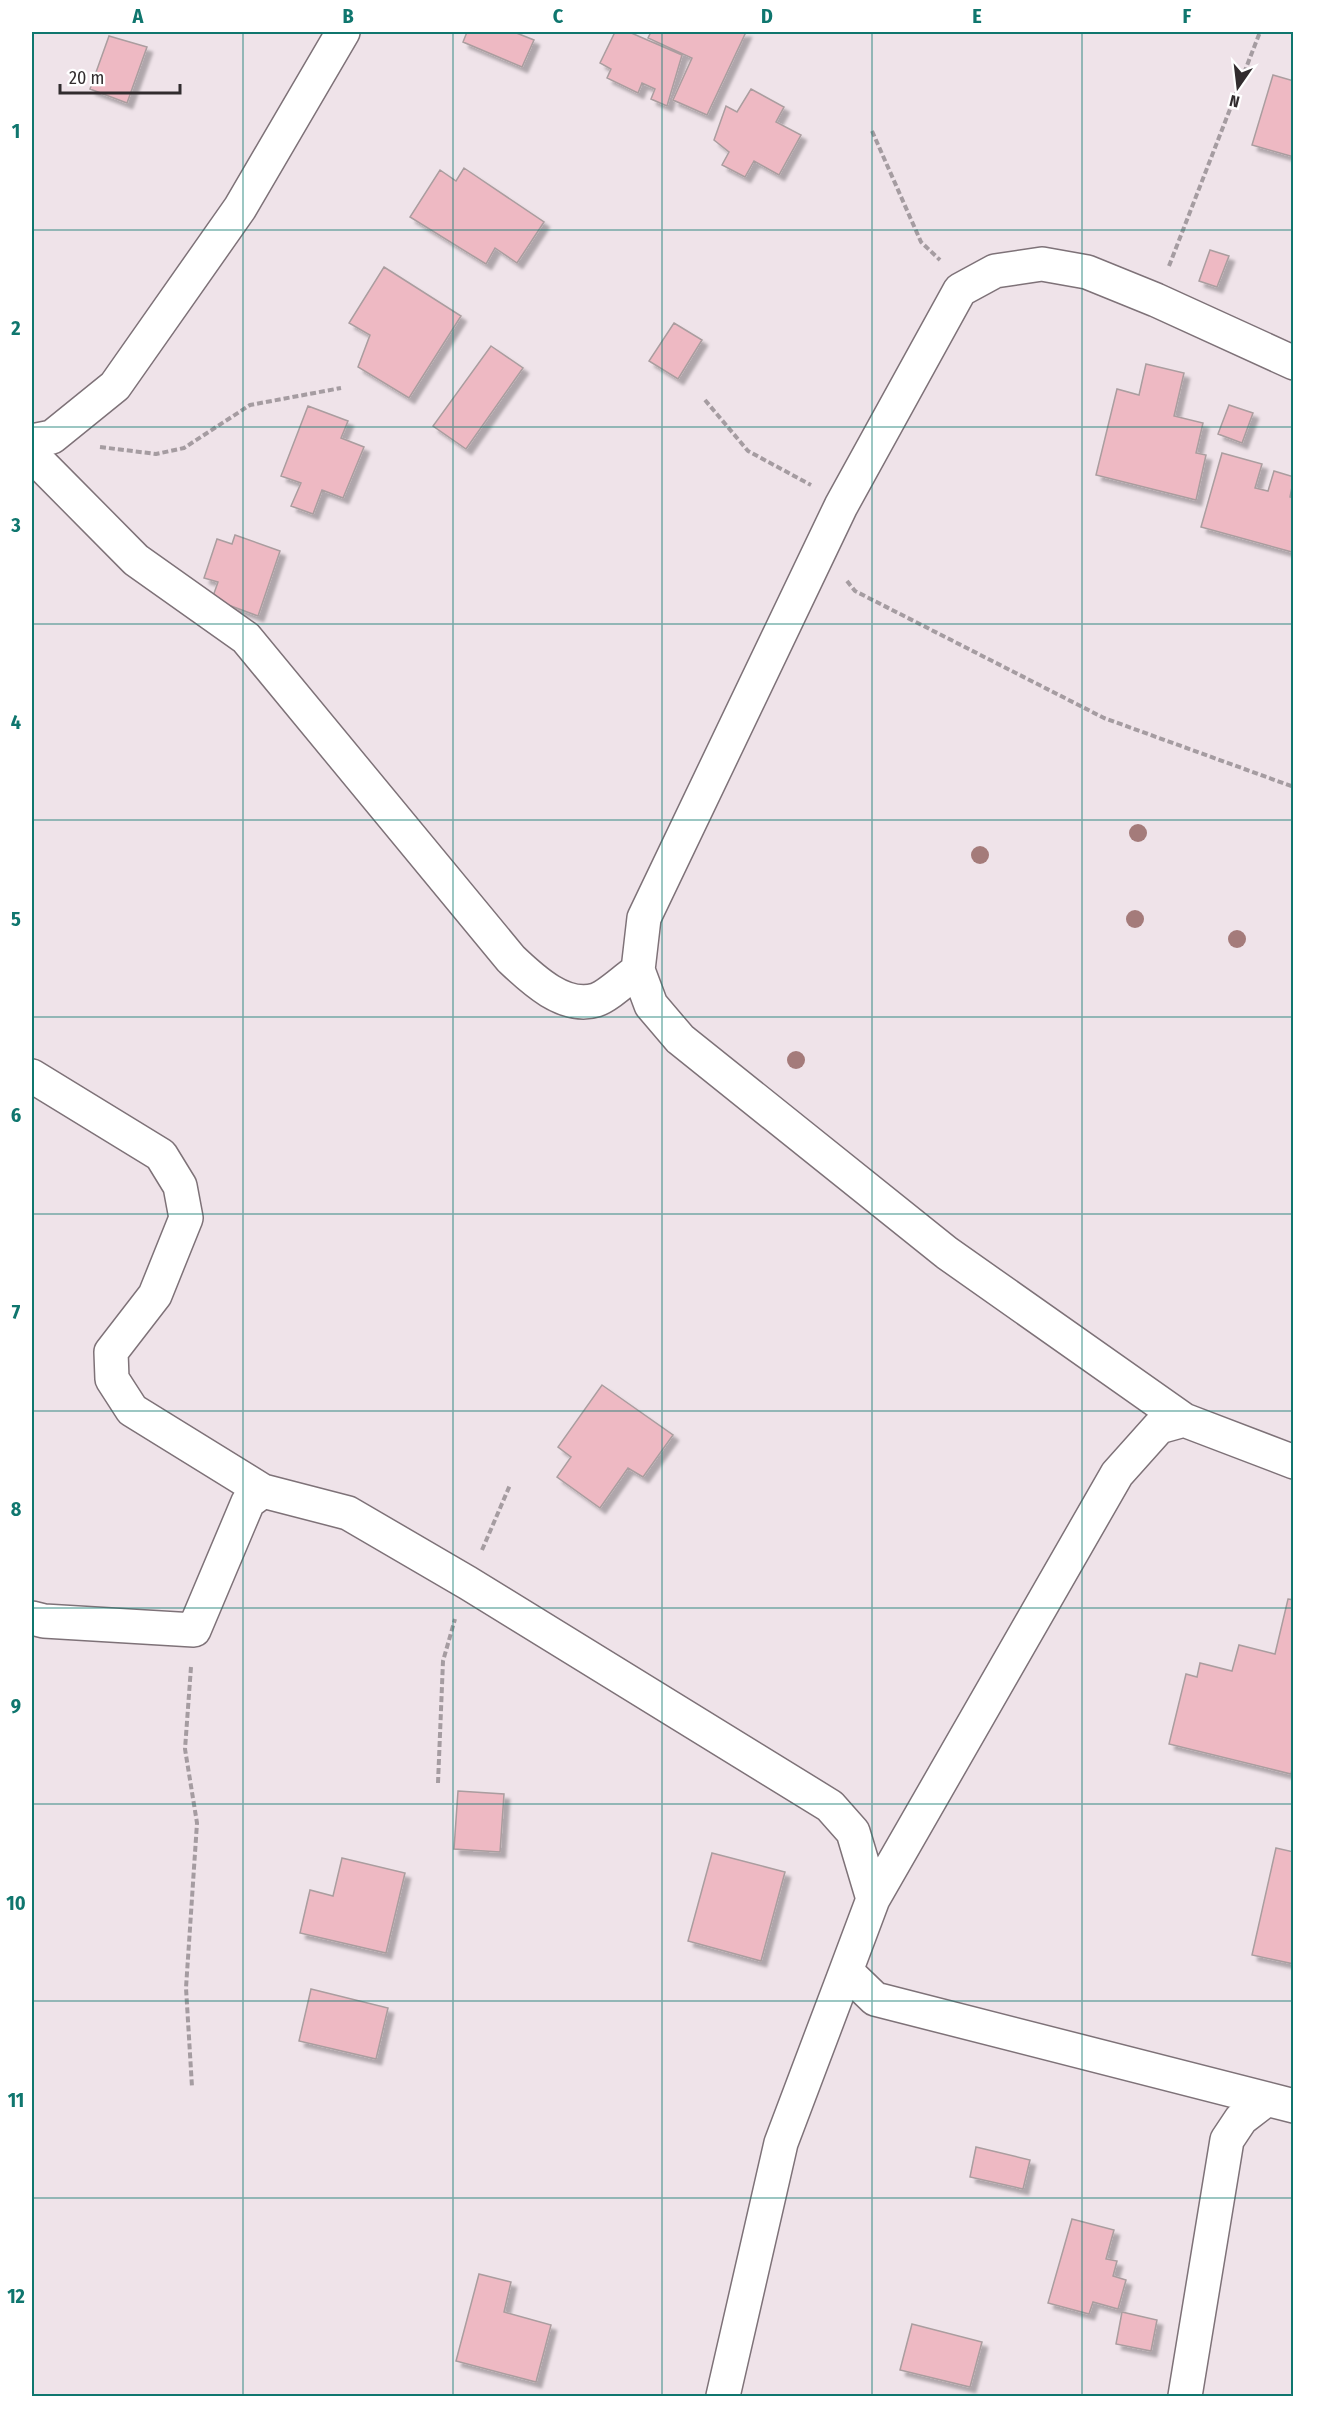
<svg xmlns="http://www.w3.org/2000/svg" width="1325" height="2428" font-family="'Fira Sans Condensed',sans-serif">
  <defs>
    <filter id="shadow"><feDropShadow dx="5.5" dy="5.5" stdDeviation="1.5" flood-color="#0004"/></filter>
  </defs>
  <rect width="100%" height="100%" fill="#efe3e9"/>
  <!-- building -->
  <path fill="#eeb9c3" stroke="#aa9d9f" stroke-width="1.5" filter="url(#shadow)" d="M467,32H514L534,40L522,67L463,42Z
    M615,32H629L682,55L667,106L651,99L655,89L642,83L638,93L607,78L611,69L600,63Z
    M651,32H746L707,115L673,100L692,58L648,38Z
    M109,36L147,47L127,103L90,89Z
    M1273,75L1294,81V157L1252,145Z
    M751,89L784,107L776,122L801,135L779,175L754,161L745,177L722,165L729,152L714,140L726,106L737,112Z
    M464,168L544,222L517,263L495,248L486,264L410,217L440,170L456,181Z
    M1210,250L1229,256L1217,287L1199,281Z
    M384,267L461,316L409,398L358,367L370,335L349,323Z
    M674,323L702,340L678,379L649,361Z
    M491,346L523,368L466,449L433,426Z
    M1146,364L1184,373L1174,416L1203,423L1196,453L1206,455L1196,500L1096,475L1117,389L1139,395Z
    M1229,405L1253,413L1242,443L1218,434Z
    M308,406L348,421L341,438L364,447L343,498L322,490L313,514L291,506L301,483L281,476Z
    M1222,453L1262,464L1255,488L1268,491L1274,471L1294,477L1290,497L1294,498L1292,552L1201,527Z
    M235,535L280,551L258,616L212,599L218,582L204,578L217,539L232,544Z
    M602,1385L673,1435L643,1477L628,1468L600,1508L557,1477L571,1457L558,1447Z
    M1288,1599L1294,1600V1762L1291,1774L1169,1744L1186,1674L1197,1677L1200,1663L1232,1671L1239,1645L1275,1654Z
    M458,1791L504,1794L500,1852L454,1849Z
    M1276,1848L1294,1852V1964L1252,1955Z
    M712,1853L785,1872L761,1961L688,1941Z
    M342,1858L405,1873L386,1953L300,1933L310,1890L333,1896Z
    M311,1989L388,2008L376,2059L299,2041Z
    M976,2147L1030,2160L1023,2189L970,2177Z
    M1072,2219L1114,2230L1106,2259L1117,2261L1113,2276L1126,2280L1118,2309L1093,2302L1089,2314L1048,2303Z
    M479,2274L511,2282L504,2312L551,2325L536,2382L456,2361Z
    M1122,2312L1157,2320L1151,2351L1116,2344Z
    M912,2324L982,2342L970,2387L900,2370Z"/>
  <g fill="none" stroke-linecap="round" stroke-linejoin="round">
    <defs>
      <path id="minor" d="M32,441L52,437L115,386L240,208L343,32
        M32,455L136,560L246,638L511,959C531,978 564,1010 596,1000C608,996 627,978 638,970
        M32,1076L161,1155L180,1186L186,1218L155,1295L111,1352L112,1379L132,1410L263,1491
        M1184,1420L947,1253L680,1039L651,1005L638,970L644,918L841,506L960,290L995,271L1042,264L1087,272L1156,300L1294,363
        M32,1618L44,1621L194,1630L248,1502L263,1491L348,1513L468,1583L830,1806L853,1832L873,1899L846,1971L875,1999L1294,2106
        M873,1899L1117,1474L1159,1427L1184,1420L1294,1462
        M723,2396L781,2143L846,1971
        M1185,2396L1227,2140L1241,2119L1267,2099"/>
    </defs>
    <!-- minor casing -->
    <use href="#minor" stroke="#7e7278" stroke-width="36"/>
    <!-- path -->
    <path stroke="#a59ca1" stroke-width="4" stroke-dasharray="6 3" stroke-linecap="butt" d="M872,131L921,242L940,260
      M1169,266L1260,32
      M705,400L748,451L811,485
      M100,447L156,454L184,448L250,405L341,388
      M847,581L855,591L1104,718L1294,787
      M482,1550L510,1485
      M191,1667L185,1749L197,1823L186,1988L192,2087
      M438,1783L443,1661L455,1619"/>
    <!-- minor -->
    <use href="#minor" stroke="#fff" stroke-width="33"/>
  </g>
  <!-- trees -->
  <g fill="#a47b7a">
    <circle cx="1138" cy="833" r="9"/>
    <circle cx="980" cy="855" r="9"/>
    <circle cx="1135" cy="919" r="9"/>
    <circle cx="1237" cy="939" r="9"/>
    <circle cx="796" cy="1060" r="9"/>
  </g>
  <!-- grid -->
  <path fill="none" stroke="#0f766e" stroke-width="1.5" stroke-opacity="0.55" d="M243,32V2396M453,32V2396M662,32V2396M872,32V2396M1082,32V2396M32,230H1294M32,427H1294M32,624H1294M32,820H1294M32,1017H1294M32,1214H1294M32,1411H1294M32,1608H1294M32,1804H1294M32,2001H1294M32,2198H1294"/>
  <!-- border -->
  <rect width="1325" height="2428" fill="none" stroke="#ffffff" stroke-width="66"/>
  <!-- north arrow -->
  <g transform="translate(1238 87) rotate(194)" stroke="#ffffff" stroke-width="4.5" paint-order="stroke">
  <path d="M0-4.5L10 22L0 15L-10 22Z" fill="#312c2e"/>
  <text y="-9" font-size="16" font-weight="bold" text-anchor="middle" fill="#312c2e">N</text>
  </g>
  <!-- scale -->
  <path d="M60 84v9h120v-9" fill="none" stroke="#312c2e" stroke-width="3"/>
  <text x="69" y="84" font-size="18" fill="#312c2e" stroke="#ffffff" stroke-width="4.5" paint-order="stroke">20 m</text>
  <rect x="33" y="33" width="1259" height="2362" fill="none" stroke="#0f766e" stroke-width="2"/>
  <g font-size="20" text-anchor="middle" font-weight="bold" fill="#0f766e">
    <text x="138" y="23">A</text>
    <text x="348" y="23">B</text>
    <text x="558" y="23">C</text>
    <text x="767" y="23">D</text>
    <text x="977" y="23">E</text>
    <text x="1187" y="23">F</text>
    <text x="16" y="138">1</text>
    <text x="16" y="335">2</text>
    <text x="16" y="532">3</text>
    <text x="16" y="729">4</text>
    <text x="16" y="926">5</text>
    <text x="16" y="1122">6</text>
    <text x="16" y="1319">7</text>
    <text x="16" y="1516">8</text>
    <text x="16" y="1713">9</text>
    <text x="16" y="1910">10</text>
    <text x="16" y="2107">11</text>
    <text x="16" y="2303">12</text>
  </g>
</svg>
